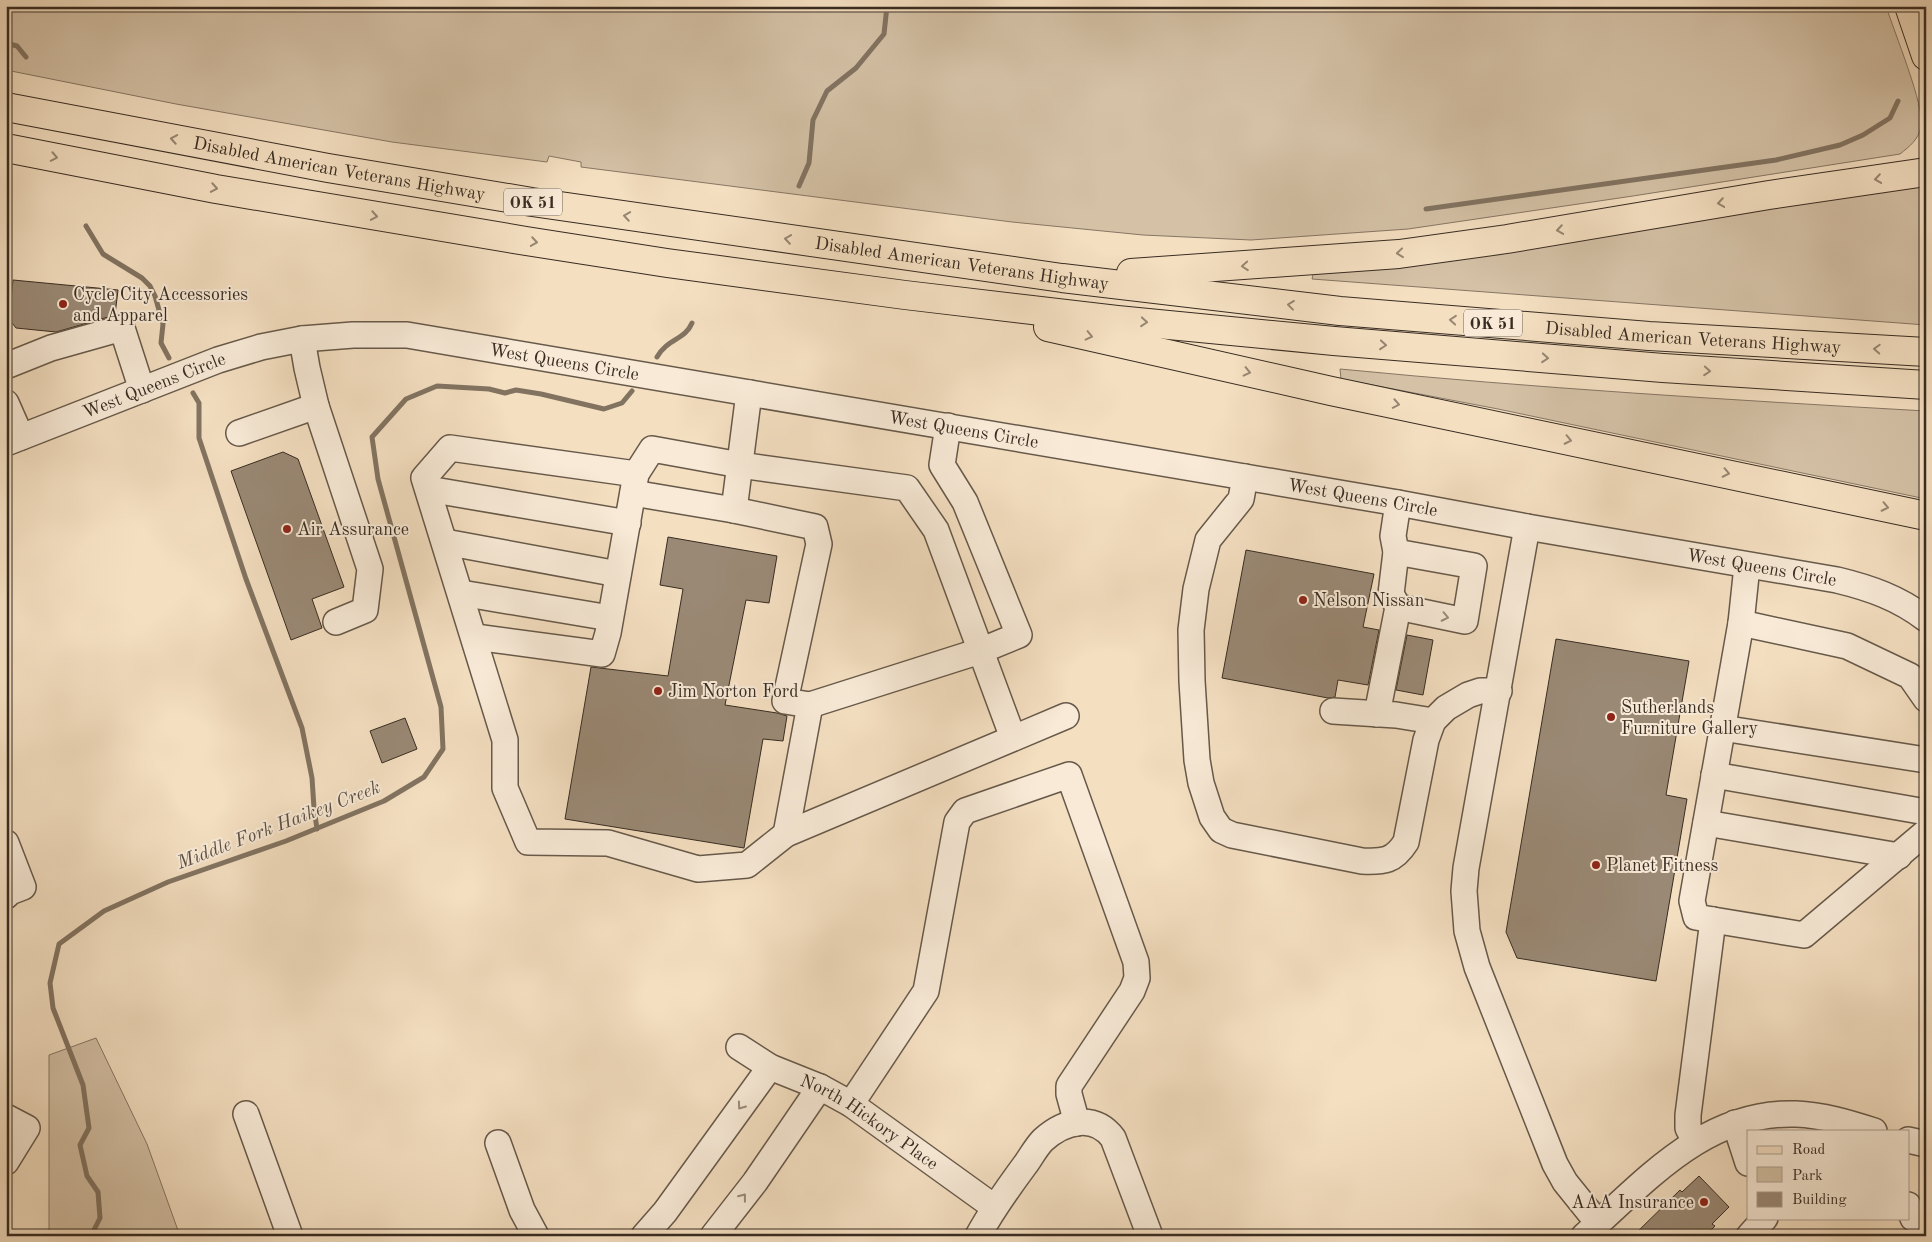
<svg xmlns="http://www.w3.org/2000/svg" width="1932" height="1242" font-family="'Old Standard TT',serif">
  <rect width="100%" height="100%" fill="#f4dfc1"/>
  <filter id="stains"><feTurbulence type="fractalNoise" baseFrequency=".004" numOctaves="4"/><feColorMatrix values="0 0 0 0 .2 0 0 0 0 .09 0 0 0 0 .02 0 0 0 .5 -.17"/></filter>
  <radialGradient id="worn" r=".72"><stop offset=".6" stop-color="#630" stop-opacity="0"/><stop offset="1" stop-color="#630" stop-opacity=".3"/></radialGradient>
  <!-- green -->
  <path fill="#d4c1a6" stroke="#867664" d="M6,6H1886C1893,29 1926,109 1921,127C1918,140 1910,146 1900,154L1633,196L1408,229L1251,240L1143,235L1012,222L581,167V162L549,156L547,162L392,142L176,104L6,70Z
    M1926,186V325L1312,279L1314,270Z
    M1340,369C1535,388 1730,400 1926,411V499L1498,409L1341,379Z
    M96,1038L147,1144L180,1236H49V1055Z"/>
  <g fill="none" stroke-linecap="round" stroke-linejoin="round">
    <!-- stream -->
    <path stroke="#827361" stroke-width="5" d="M6,43L17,46L26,57
      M799,186L809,163L813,120L827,91L856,68L884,34L887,6
      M1426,209L1776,160L1840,145L1863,135L1890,118L1898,101
      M86,226L103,254L142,278L150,286L155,296L163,324L161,343L169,358
      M657,357C668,338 685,340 692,323
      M193,393L199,403V438L246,579L302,728L312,778L314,808L317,829
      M91,1236L100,1218L98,1192L87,1176L80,1145L89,1128L83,1085L53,1008L50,983L59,944L104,911L168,882L286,841L384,801L424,777L443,749L441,707L378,479L372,437L406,399L437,386L489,389L505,393L516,390L541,394L604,409L622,403L632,391"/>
  </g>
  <!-- building -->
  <path fill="#9a8975" stroke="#382c22" d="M13,280L118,290L115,315L56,332L16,328L9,319Z
    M283,452L298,459L344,587L312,599L322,628L291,640L231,471Z
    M668,537L777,556L769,603L746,600L725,705L777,713L787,716L783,741L763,739L744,848L565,819L591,667L668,676L683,589L660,585Z
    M1246,550L1374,574L1363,627L1379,630L1368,685L1338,680L1335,697L1328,698L1222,678Z
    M1407,635L1433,640L1423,695L1396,690Z
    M1556,639L1689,661L1666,795L1687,799L1656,981L1517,958L1506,932Z
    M405,718L417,749L382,763L370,731Z
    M1699,1176L1729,1207L1712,1224L1715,1226L1705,1236H1633L1680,1190L1682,1192Z"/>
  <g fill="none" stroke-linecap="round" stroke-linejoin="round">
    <defs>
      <g id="minor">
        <path d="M302,339L307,368L316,406L370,569L365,610L336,622"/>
        <path d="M6,366L51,348L122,328L142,390"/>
        <path d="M6,403L21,437"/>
        <path d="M239,433L316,406"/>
        <path id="s1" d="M6,443L218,360L261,347L302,339L353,335H407L1398,503L1527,527L1837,580C1870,588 1899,598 1926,619"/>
        <path d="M636,474L450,448L424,478L505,740V788L528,842L608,843L698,869L747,865L786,834L1066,716"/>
        <path d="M1245,477L1241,499L1208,540L1196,589L1191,630L1192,681L1197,760L1201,783L1212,817L1221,830L1232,835L1362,861C1384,862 1394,861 1406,842L1426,740L1433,721L1446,708L1468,695L1480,691H1499"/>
        <path d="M428,489L628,523"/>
        <path d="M633,493L734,510L815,527L819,544L785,701L810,705L786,834"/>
        <path d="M734,510L749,393"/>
        <path d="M1527,527L1466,868L1464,891L1467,931L1477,967L1555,1164L1565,1182L1598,1223"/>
        <path d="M445,542L618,574"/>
        <path d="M1396,552L1474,566L1465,621L1398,607"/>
        <path d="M461,593L610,618"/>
        <path d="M1741,623L1847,646L1910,676L1926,699"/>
        <path d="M475,637L602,654L608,633L636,474L652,449L740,465L907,488L936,530L1013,738"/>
        <path d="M810,705L980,651L1019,635L965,502L942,465L948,426"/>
        <path d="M1333,711L1396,715L1433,721"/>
        <path d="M1377,714L1398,607L1391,594L1396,552L1393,536L1398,503"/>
        <path d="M1722,728L1926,760"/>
        <path d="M1714,775L1926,812"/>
        <path d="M1706,823L1899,856"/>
        <path d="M6,843L23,887L10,892L6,896"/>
        <path d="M1713,920L1696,917L1692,901L1741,623L1747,566"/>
        <path id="s2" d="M739,1047L770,1067L820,1087L851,1104L994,1207"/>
        <path d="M851,1104L926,991L957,822L965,811L1069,775L1136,962L1137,978L1132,991L1069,1086V1094L1077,1123"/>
        <path d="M246,1114L290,1236"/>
        <path d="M6,1117L27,1128L6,1162"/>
        <path d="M1735,1123L1748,1163"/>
        <path d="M1908,1140L1926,1144"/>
        <path d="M1695,1141L1688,1128V1115L1713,920L1804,935L1926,832"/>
        <path d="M498,1143L522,1210L536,1236"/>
        <path d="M1908,1205L1913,1218L1926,1213"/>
        <path d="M644,1236L665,1212L770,1067"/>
        <path d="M713,1236L755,1182L820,1087"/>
        <path d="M978,1236C992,1210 1008,1188 1025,1165C1031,1157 1036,1147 1043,1140C1064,1121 1094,1113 1113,1138L1150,1236"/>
        <path d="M1584,1236C1646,1181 1705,1111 1796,1114C1823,1115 1849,1123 1874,1131"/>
        <path d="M1749,1236L1765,1218"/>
      </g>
      <path id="major" d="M1909,6L1926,56"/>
      <g id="highway">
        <path id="s3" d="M6,107L328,168L532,202L1062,278L1340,311L1649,336L1926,352"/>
        <path d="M6,148L216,189L526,241L667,263L905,295L1117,320L1334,341L1663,368L1926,385"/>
        <path d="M1131,273L1399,254L1507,239L1769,195L1926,172"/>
        <path d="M1048,327L1331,391L1926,516"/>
      </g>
    </defs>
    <!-- minor casing -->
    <use href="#minor" stroke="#67594a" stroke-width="28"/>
    <!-- major casing -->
    <use href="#major" stroke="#382c22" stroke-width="30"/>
    <!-- highway casing -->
    <use href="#highway" stroke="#382c22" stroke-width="30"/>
    <!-- minor -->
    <use href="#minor" stroke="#f8ead7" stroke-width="25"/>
    <!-- major -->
    <use href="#major" stroke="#f4dfc1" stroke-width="28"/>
    <!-- highway -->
    <use href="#highway" stroke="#f4dfc1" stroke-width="28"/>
  </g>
  <!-- one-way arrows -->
  <defs><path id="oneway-chevron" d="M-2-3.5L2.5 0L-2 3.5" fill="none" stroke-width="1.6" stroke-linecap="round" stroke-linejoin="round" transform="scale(1.25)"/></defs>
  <g stroke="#968672">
    <use href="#oneway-chevron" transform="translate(174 139) rotate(-170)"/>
    <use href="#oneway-chevron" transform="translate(54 157) rotate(11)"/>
    <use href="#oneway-chevron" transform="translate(1878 179) rotate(172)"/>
    <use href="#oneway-chevron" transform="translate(214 188) rotate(10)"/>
    <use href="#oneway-chevron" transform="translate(1721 203) rotate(171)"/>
    <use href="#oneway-chevron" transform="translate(374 216) rotate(10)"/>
    <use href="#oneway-chevron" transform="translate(627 216) rotate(-171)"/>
    <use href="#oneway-chevron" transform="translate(1560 230) rotate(171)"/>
    <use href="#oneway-chevron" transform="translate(788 239) rotate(-172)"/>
    <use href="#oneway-chevron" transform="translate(534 242) rotate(9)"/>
    <use href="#oneway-chevron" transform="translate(1400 253) rotate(174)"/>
    <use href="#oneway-chevron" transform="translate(1245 266) rotate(176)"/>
    <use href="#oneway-chevron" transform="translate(1291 305) rotate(-173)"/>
    <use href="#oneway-chevron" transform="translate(1453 320) rotate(-175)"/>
    <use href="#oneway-chevron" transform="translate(1144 322) rotate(5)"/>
    <use href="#oneway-chevron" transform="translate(1089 336) rotate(13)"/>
    <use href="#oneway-chevron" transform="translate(1383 345) rotate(5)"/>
    <use href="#oneway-chevron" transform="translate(1877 349) rotate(-177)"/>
    <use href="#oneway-chevron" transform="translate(1545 358) rotate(5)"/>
    <use href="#oneway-chevron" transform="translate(1707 371) rotate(4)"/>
    <use href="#oneway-chevron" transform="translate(1247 372) rotate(13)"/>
    <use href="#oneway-chevron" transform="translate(1396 404) rotate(11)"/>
    <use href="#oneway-chevron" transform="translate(1568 440) rotate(12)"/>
    <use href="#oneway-chevron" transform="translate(1726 473) rotate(12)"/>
    <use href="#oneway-chevron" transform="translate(1885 507) rotate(12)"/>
  </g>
  <g stroke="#988b7c">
    <use href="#oneway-chevron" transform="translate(1445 617) rotate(12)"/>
    <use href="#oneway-chevron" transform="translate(741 1106) rotate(126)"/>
    <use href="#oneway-chevron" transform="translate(743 1197) rotate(-52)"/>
  </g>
  <!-- markers -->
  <g fill="#8f2418" stroke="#f8ead7" stroke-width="2">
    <circle cx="63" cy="304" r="5"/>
    <circle cx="287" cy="529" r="5"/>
    <circle cx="1303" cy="600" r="5"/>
    <circle cx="658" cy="691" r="5"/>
    <circle cx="1611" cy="717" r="5"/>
    <circle cx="1596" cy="865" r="5"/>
    <circle cx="1704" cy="1202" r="5"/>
  </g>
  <g text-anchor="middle" stroke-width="4" stroke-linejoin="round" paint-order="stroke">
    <!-- shield labels -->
    <g fill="#f8ead7" stroke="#726558" stroke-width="1">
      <rect x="504" y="188.5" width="58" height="27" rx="4"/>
      <rect x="1464" y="309.5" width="58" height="27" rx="4"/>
    </g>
    <g font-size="16" font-weight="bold" fill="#382c22">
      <text x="533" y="208">OK 51</text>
      <text x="1493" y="329">OK 51</text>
    </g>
    <!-- street labels -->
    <g font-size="18" fill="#382c22" stroke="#f8ead7">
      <text dy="6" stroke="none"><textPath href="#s3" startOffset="339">Disabled American Veterans Highway</textPath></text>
      <text dy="6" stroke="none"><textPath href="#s3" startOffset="969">Disabled American Veterans Highway</textPath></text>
      <text dy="6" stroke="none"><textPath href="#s3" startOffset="1704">Disabled American Veterans Highway</textPath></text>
      <text dy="6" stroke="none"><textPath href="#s1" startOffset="579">West Queens Circle</textPath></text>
      <text dy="6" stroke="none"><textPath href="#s1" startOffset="159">West Queens Circle</textPath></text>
      <text dy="6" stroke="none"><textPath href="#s1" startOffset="984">West Queens Circle</textPath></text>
      <text dy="6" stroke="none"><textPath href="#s1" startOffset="1389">West Queens Circle</textPath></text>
      <text dy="6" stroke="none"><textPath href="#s1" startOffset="1794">West Queens Circle</textPath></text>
      <text dy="6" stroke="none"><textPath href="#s2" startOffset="151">North Hickory Place</textPath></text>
    </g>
    <!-- poi labels -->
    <g font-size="18" fill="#382c22" stroke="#f8ead7" text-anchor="start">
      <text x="73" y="300">Cycle City Accessories<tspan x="73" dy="21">and Apparel</tspan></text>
      <text x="297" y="535">Air Assurance</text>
      <text x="1313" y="606">Nelson Nissan</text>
      <text x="668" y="697">Jim Norton Ford</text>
      <text x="1621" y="713">Sutherlands<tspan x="1621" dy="21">Furniture Gallery</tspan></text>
      <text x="1606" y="871">Planet Fitness</text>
      <text x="1694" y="1208" text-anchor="end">AAA Insurance</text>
    </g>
    <!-- water labels -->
    <g font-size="19" font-style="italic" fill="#5d4f42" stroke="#f8ead7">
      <text transform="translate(278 824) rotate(-21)" y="7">Middle Fork Haikey Creek</text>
    </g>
  </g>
  <!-- margin -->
  <rect width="1932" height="1242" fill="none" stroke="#f4dfc1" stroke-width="25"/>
  <rect x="8" y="8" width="1917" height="1227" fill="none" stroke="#382c22" stroke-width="2.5"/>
  <rect x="12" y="12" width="1907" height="1217" fill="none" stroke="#382c22"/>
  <!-- legend -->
  <rect x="1747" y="1130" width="162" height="90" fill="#f8ead7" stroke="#ab9e8f"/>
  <rect x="1757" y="1146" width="25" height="8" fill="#f4dfc1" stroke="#ab9e8f"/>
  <text x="1792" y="1154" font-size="15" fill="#382c22">Road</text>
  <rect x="1757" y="1167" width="25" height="15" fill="#d4c1a6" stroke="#ab9e8f"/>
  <text x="1792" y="1180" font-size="15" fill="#382c22">Park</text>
  <rect x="1757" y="1192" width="25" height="15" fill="#9a8975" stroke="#ab9e8f"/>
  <text x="1792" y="1204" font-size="15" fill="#382c22">Building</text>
  <rect width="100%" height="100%" filter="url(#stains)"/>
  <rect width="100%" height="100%" fill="url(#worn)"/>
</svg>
